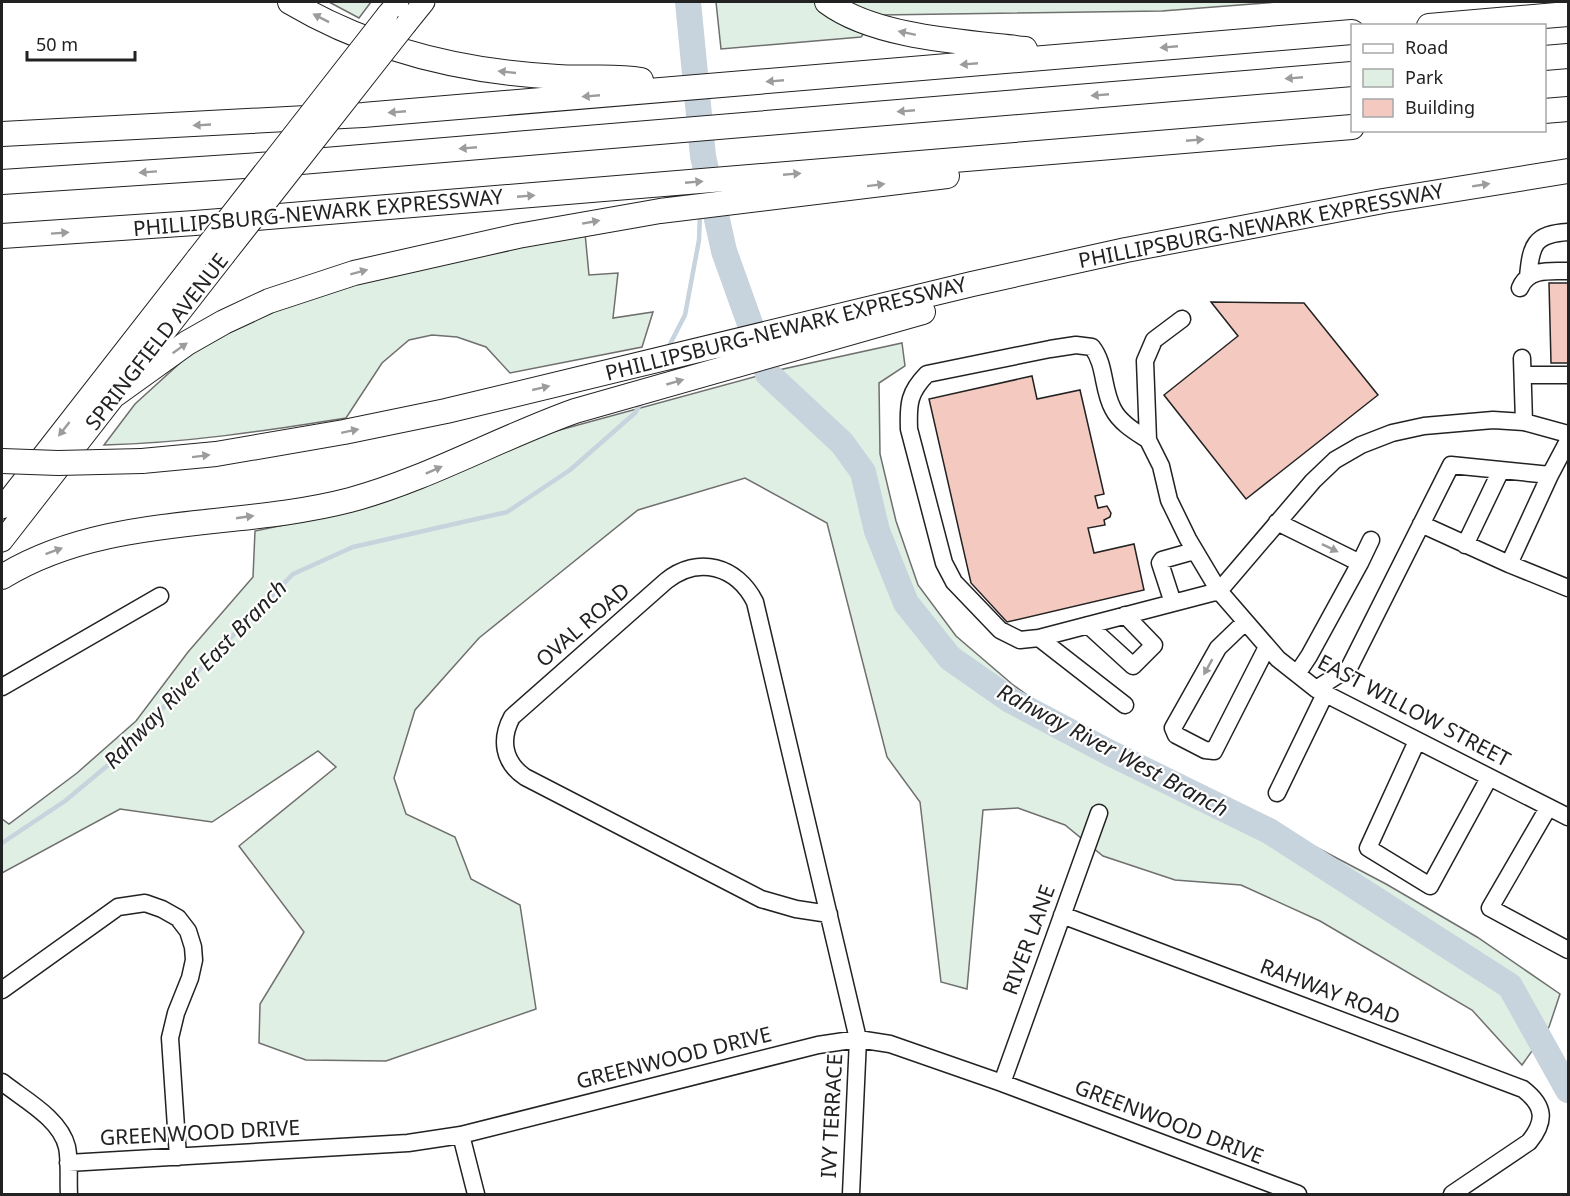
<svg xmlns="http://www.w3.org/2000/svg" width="1570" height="1196" font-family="'Noto Sans',sans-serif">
  <rect width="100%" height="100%" fill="#fff"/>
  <!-- green -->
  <path fill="#e0efe3" stroke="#6f6f6f" stroke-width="1.5" d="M329,2H371L359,18Z
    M716,2H1278L1162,11L879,15L861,37L721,49Z
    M585,233L589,275L618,273L613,318L653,312L642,347L510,373L486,347L457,337L432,335L409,340L382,363L346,418C265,431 185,443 104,445L135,404L201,344L291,303L383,275Z
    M902,343L905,366L879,383L880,454L896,521L918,585L956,636L1012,684L1070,726L1293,835L1386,884L1477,937L1560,994L1549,1027L1522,1065L1472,1010L1320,921L1241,885L1175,880L1103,856L1065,825L1018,808L983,810L967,989L941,982L920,802L887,757L827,523L745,478L638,510L479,638L415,710L394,778L406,814L455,837L471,879L520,905L536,1009L386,1061L306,1060L259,1043L260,1004L304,932L239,846L336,767L318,751L212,822L120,809L2,873V819L9,824L77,773L136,721L188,652L253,577L255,531L322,517L534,437L783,369Z"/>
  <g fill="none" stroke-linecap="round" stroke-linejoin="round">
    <!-- stream -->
    <path stroke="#c7d3dd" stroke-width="4.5" d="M702,173L703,156
      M668,348L685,315L699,240L700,214
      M2,843L65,801L125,751L168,702L293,574L353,547L507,512L570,470L635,413L642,401"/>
    <!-- river -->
    <path stroke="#c7d3dd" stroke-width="26" d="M688,2L703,156L724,251L768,374L842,443L863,472L877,531L906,603L950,658L1010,700L1110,753L1269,831L1510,986L1568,1090"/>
  </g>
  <!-- building -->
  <path fill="#f3c9c0" stroke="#222" stroke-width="1.5" d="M1549,283H1568V363H1551Z
    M1211,302L1304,303L1378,395L1246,499L1164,395L1238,336Z
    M1032,376L1037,399L1080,390L1104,494L1095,496L1098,508L1107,506L1111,513L1110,517L1104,520L1105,525L1088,528L1094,553L1134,544L1144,590L1007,622L971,583L929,399Z"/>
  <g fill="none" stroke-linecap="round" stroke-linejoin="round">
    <defs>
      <path id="minor" d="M1528,277C1531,245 1534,234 1568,232
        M1520,288C1528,268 1551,271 1568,271
        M1182,319L1154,340L1145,361L1148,440L1161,466L1169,500L1188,539L1219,591L1278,659L1316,689L1568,817
        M1522,358L1524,422
        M1523,375H1568
        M1550,475L1568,441
        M1277,522L1360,563L1309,656L1297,674
        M1421,524L1509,564
        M1465,545L1501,470
        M1360,563L1371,540
        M1173,603L1160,563L1162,560L1194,551
        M1245,622L1218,648L1173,728L1176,735L1205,750L1214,751L1267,647
        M1088,625L1133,666L1154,645L1125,615
        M1039,638L1020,640L1000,630L954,582L944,563L909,429C908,404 909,392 927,374L1050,349L1076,345L1092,347C1106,365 1102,389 1113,409C1120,423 1136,432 1148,440
        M2,687L160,596
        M1316,689L1349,668L1451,465L1550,475L1509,564L1568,588
        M1125,705L1039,638L1219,591L1313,481L1335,460L1361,445L1392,433L1424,426L1493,420L1524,422L1568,434
        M1417,741L1368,848L1430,886L1489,778
        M1277,793L1325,694
        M1548,808L1490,908L1568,950
        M829,914L796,909L761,899L525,777C503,762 500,739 512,717L666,581C698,555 737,566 755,602L858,1039L851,1194
        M1062,915L1523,1089C1545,1106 1546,1121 1529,1142L1452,1194
        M2,990L118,907L145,903L162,909L178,918L188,931L193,947L194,960L190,978L176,1013L170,1038L178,1157
        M2,1082C23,1099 60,1118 67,1147C70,1162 68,1180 69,1194
        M1002,1083L1099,813
        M461,1135L476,1194
        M68,1163L408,1143L461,1135L818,1045L858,1039L890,1044L1002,1083L1298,1194"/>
      <path id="major" d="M387,15L398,2
        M407,23L424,2
        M2,508L197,258
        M2,541L224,256"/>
      <path id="highway" d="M290,2C371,50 464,72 558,77C585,79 614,75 641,80
        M827,2C875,38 966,42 1025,49
        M1429,26L1568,14
        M1544,58L1568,56
        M1544,111L1568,109
        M2,134L363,115L1352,32
        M2,182L289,163L1352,74
        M2,236L195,223L1352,127
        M116,394L187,343L224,322L269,301L354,273L518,236L660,211L947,176
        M142,461L216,454L344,432L446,411L972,284L1126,250L1383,201L1568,171
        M2,577C106,513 235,530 350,500C428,479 499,438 575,411L923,312"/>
    </defs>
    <!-- minor casing -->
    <use href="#minor" stroke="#222" stroke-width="19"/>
    <!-- major casing -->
    <use href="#major" stroke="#222" stroke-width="23"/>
    <!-- highway casing -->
    <use href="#highway" stroke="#222" stroke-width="26"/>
    <!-- minor -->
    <use href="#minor" stroke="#fff" stroke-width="16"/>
    <!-- major -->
    <use href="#major" stroke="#fff" stroke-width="21"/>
    <!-- highway -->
    <use href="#highway" stroke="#fff" stroke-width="24"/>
    <defs>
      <path id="major-bridge" d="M224,256L407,23
        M197,258L387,15"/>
      <path id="highway-bridge" d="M2,461L58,463L142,461"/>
    </defs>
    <!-- major-bridge casing -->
    <use href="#major-bridge" stroke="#222" stroke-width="23" stroke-linecap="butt"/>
    <!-- highway-bridge casing -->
    <use href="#highway-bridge" stroke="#222" stroke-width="26" stroke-linecap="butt"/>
    <!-- major-bridge -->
    <use href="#major-bridge" stroke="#fff" stroke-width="21"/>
    <!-- highway-bridge -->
    <use href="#highway-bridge" stroke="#fff" stroke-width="24"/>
  </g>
  <!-- one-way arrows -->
  <defs><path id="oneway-solid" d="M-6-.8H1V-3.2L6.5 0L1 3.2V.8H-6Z" transform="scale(1.5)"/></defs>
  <g fill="#9c9c9c">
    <use href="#oneway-solid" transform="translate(321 18) rotate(-153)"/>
    <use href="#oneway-solid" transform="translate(907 33) rotate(-168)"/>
    <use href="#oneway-solid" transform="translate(1169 47) rotate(175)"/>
    <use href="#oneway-solid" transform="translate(969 64) rotate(175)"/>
    <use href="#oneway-solid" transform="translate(507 72) rotate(-174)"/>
    <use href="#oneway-solid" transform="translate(1294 78) rotate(175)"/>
    <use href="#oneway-solid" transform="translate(775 81) rotate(175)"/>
    <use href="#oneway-solid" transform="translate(1100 95) rotate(175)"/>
    <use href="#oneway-solid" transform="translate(591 96) rotate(175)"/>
    <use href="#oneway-solid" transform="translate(906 111) rotate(175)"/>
    <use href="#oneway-solid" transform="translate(397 112) rotate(175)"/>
    <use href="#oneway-solid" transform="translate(202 125) rotate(177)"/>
    <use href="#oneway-solid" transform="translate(1195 140) rotate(-5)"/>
    <use href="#oneway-solid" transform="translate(468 148) rotate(175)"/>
    <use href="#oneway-solid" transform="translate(148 172) rotate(176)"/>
    <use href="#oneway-solid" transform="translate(792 174) rotate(-5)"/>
    <use href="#oneway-solid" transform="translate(694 182) rotate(-5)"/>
    <use href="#oneway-solid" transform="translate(876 185) rotate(-7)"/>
    <use href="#oneway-solid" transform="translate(1481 185) rotate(-9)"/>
    <use href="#oneway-solid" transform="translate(526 196) rotate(-5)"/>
    <use href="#oneway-solid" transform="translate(591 222) rotate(-10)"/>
    <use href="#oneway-solid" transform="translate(60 233) rotate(-4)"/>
    <use href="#oneway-solid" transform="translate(359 272) rotate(-15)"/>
    <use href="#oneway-solid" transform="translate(180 348) rotate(-35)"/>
    <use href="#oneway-solid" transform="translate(675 382) rotate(-16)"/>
    <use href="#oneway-solid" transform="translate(541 388) rotate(-13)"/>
    <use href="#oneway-solid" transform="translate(64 429) rotate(128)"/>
    <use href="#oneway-solid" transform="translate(350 431) rotate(-12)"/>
    <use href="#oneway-solid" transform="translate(201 456) rotate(-7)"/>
    <use href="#oneway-solid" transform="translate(434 470) rotate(-24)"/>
    <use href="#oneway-solid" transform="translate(245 517) rotate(-8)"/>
    <use href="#oneway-solid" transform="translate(1330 548) rotate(26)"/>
    <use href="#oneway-solid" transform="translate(54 551) rotate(-20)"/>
    <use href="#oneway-solid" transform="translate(1208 667) rotate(119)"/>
  </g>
  <g text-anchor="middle" stroke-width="4.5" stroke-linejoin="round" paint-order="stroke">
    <!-- street labels -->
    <g font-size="21" fill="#222" stroke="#fff">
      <text transform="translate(318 213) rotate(-5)" y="7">PHILLIPSBURG-NEWARK EXPRESSWAY</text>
      <text transform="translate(1261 226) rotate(-11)" y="7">PHILLIPSBURG-NEWARK EXPRESSWAY</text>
      <text transform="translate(786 329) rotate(-14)" y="7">PHILLIPSBURG-NEWARK EXPRESSWAY</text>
      <text transform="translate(157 342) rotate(-52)" y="7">SPRINGFIELD AVENUE</text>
      <text transform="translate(583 625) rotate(-41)" y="7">OVAL ROAD</text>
      <text transform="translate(1414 711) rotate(28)" y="7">EAST WILLOW STREET</text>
      <text transform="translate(1029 940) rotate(-70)" y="7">RIVER LANE</text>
      <text transform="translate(1330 992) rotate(21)" y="7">RAHWAY ROAD</text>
      <text transform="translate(674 1058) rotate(-14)" y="7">GREENWOOD DRIVE</text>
      <text transform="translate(832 1116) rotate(-87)" y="7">IVY TERRACE</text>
      <text transform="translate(1169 1122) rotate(21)" y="7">GREENWOOD DRIVE</text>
      <text transform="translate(200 1133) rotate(-3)" y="7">GREENWOOD DRIVE</text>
    </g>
    <!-- water labels -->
    <g font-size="22" font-style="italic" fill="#222" stroke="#fff">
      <text transform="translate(195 674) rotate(-46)" y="8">Rahway River East Branch</text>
      <text transform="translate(1113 750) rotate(28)" y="8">Rahway River West Branch</text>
    </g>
  </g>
  <!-- border -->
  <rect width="1570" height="1196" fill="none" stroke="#222222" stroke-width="6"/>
  <!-- legend -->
  <rect x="1351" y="24" width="195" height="108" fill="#ffffff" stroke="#a7a7a7" stroke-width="1.5"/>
  <rect x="1363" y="44" width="30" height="9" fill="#ffffff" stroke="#a7a7a7" stroke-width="1.5"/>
  <text x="1405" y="54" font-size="18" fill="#222222">Road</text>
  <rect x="1363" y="69" width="30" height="18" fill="#e0efe3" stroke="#a7a7a7" stroke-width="1.5"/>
  <text x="1405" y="84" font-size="18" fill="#222222">Park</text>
  <rect x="1363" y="99" width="30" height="18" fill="#f3c9c0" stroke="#a7a7a7" stroke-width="1.5"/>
  <text x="1405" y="114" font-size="18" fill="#222222">Building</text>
  <!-- scale -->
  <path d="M27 51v9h108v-9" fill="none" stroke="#222222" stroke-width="3"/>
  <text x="36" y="51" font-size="18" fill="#222222" stroke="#ffffff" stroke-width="4.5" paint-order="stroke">50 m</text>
</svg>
